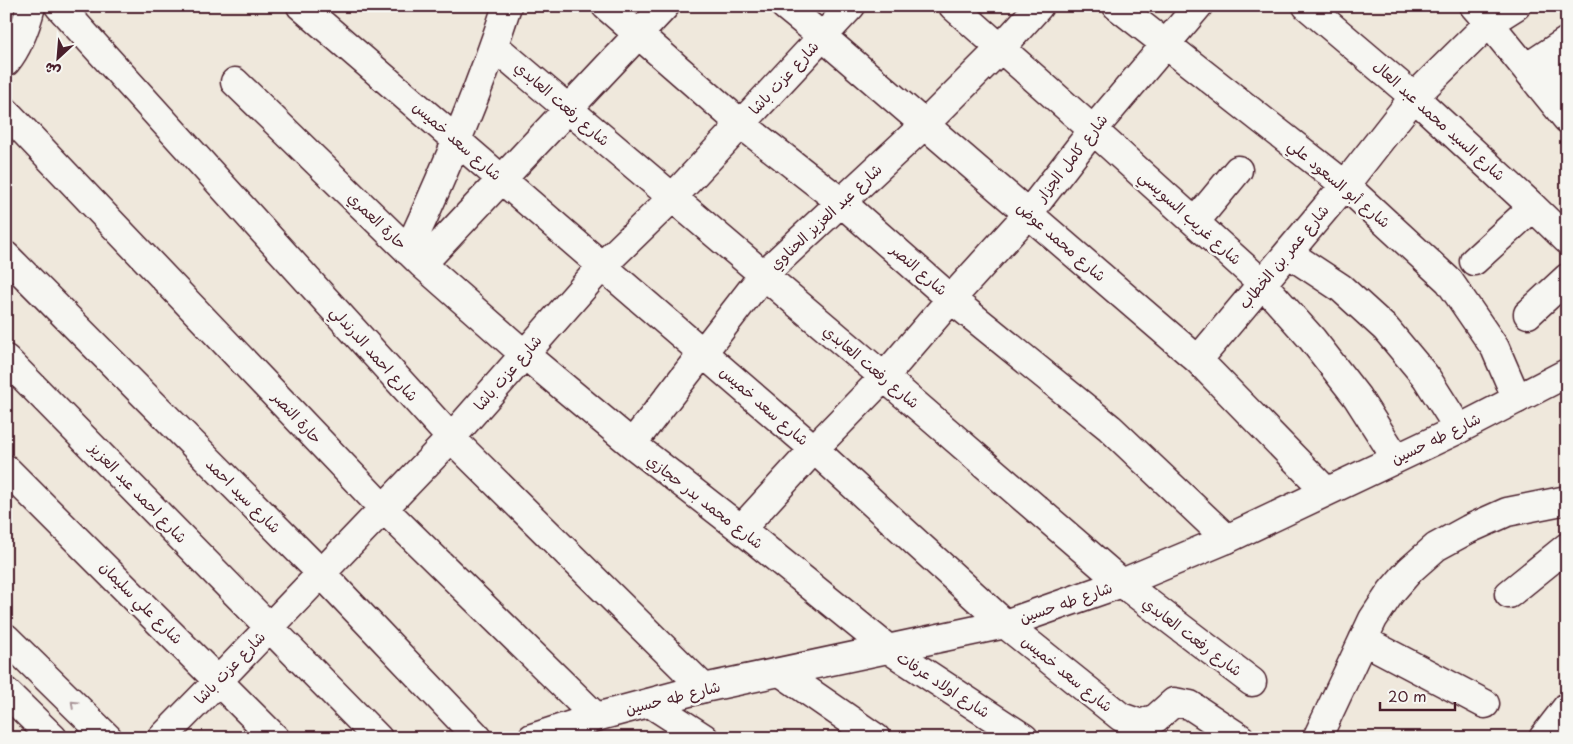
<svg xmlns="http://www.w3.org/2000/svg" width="1573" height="744" font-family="'Playpen Sans','Playpen Sans Arabic',sans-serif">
  <rect width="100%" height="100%" fill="#efe8dc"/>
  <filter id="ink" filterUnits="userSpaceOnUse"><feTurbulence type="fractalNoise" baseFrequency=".02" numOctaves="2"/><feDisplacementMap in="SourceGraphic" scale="10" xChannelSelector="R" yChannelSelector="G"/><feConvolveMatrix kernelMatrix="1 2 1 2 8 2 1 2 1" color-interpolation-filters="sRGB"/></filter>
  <g filter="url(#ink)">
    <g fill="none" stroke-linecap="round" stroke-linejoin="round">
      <defs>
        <path id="street" d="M59,6L451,438L704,688
          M301,6L814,449L1005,624L1121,717L1141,724L1156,718L1174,702L1190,705L1240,738
          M606,6L741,124L841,202L951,299L1110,428L1227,539
          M785,6L823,37L1198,360L1326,491
          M953,6L1093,130L1262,283L1312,339L1357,397L1396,458
          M1117,6L1345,185L1449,281L1495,348L1517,399
          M1307,6L1414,97L1533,207L1567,240
          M1474,6L1489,23L1567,119
          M494,46L884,377L1122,583L1252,682
          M6,62C19,46 26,26 31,6
          M1526,68L1567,41
          M235,82L422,264L524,354L632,444L741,529L887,648L1024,738
          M1540,86L1567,67
          M6,112L383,508L596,717
          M1195,222L1238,170
          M408,251C445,171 480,90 507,6
          M1288,253L1341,288L1386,329L1426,377L1459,429
          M6,256L321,573L478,738
          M1474,261L1533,207
          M422,264L665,6
          M1528,314L1567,278
          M6,359L378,738
          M1198,360L1345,185L1414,97L1489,23L1516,6
          M632,444L763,275L924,125L1001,48L1039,6
          M6,469L275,738
          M741,529L814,449L884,377L951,299L1028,214L1093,130L1198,6
          M1509,594L1567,547
          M1363,640L1485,704
          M782,673L876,738
          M650,703L704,738
          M162,738L218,681L451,438L602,266L672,198L851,6
          M1317,738L1373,619L1391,592L1410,570L1436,547L1469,529L1507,512L1567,500
          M1543,738L1567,707"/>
        <path id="secondary" d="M6,638L108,738
          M6,692L53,738
          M532,738L596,717L704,688L1005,624L1122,583L1227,539L1459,429L1567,373"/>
      </defs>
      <!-- street casing -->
      <use href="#street" stroke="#4a1f2b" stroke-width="31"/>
      <!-- secondary casing -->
      <use href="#secondary" stroke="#4a1f2b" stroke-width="31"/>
      <!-- street -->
      <use href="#street" stroke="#f6f6f2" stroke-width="28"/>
      <!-- secondary -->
      <use href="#secondary" stroke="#f6f6f2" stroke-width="28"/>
    </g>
    <!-- one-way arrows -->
    <defs><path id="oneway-chevron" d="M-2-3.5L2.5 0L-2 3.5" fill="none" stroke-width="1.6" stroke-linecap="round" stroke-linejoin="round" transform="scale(1.25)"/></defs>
    <use stroke="#a99598" href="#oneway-chevron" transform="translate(74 704) rotate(-136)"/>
  </g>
  <g text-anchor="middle" stroke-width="5" stroke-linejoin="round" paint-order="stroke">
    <!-- street labels -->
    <g font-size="15" fill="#4a1f2b" stroke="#f6f6f2">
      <text transform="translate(784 78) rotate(-47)" y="5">شارع عزت باشا</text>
      <text transform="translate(562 104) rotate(41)" y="5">شارع رفعت العابدي</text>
      <text transform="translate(1439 121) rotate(42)" y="5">شارع السيد محمد عبد العال</text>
      <text transform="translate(457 141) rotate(41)" y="5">شارع سعد خميس</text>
      <text transform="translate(1072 158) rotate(-52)" y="5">شارع كامل الجزار</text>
      <text transform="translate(1339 184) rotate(40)" y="5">شارع أبو السعود علي</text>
      <text transform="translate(826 217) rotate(-43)" y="5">شارع عبد العزيز الحناوي</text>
      <text transform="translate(1190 218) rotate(42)" y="5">شارع غريب السويسي</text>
      <text transform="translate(377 221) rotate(44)" y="5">حارة العمري</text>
      <text transform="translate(1061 242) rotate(41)" y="5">شارع محمد عوض</text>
      <text transform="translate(1284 257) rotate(-50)" y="5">شارع عمر بن الخطاب</text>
      <text transform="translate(919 270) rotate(41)" y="5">شارع النصر</text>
      <text transform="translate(374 354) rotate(48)" y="5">شارع احمد الدرندلي</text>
      <text transform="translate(871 367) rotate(40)" y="5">شارع رفعت العابدي</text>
      <text transform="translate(508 373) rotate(-49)" y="5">شارع عزت باشا</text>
      <text transform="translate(764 406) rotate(41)" y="5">شارع سعد خميس</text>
      <text transform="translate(297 418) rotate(47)" y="5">حارة النصر</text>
      <text transform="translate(1436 439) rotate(-26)" y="5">شارع طه حسين</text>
      <text transform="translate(138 493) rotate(46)" y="5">شارع احمد عبد العزيز</text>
      <text transform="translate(243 496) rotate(45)" y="5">شارع سيد احمد</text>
      <text transform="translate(705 502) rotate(38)" y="5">شارع محمد بدر حجازي</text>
      <text transform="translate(141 603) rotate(45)" y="5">شارع علي سليمان</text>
      <text transform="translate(1066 603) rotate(-19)" y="5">شارع طه حسين</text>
      <text transform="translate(1192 637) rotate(37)" y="5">شارع رفعت العابدي</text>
      <text transform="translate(230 668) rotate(-46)" y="5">شارع عزت باشا</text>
      <text transform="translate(1067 674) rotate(39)" y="5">شارع سعد خميس</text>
      <text transform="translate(943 685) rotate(33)" y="5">شارع اولاد عرفات</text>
      <text transform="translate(673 698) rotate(-14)" y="5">شارع طه حسين</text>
    </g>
  </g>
  <!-- margin -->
  <rect width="1573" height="744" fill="none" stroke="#f6f6f2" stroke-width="25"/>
  <rect x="12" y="12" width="1548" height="719" fill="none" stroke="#4a1f2b" stroke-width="2" filter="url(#ink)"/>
  <!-- north arrow -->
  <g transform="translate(58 58) rotate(206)" stroke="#f6f6f2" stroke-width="4" paint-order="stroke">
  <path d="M0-4L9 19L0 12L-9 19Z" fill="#4a1f2b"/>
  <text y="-8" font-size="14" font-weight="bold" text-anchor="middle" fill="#4a1f2b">ش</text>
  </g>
  <!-- scale -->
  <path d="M1380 702v8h75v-8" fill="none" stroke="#4a1f2b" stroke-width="2.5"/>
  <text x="1388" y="702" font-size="15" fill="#4a1f2b" stroke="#f6f6f2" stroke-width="4" paint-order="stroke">20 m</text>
</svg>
